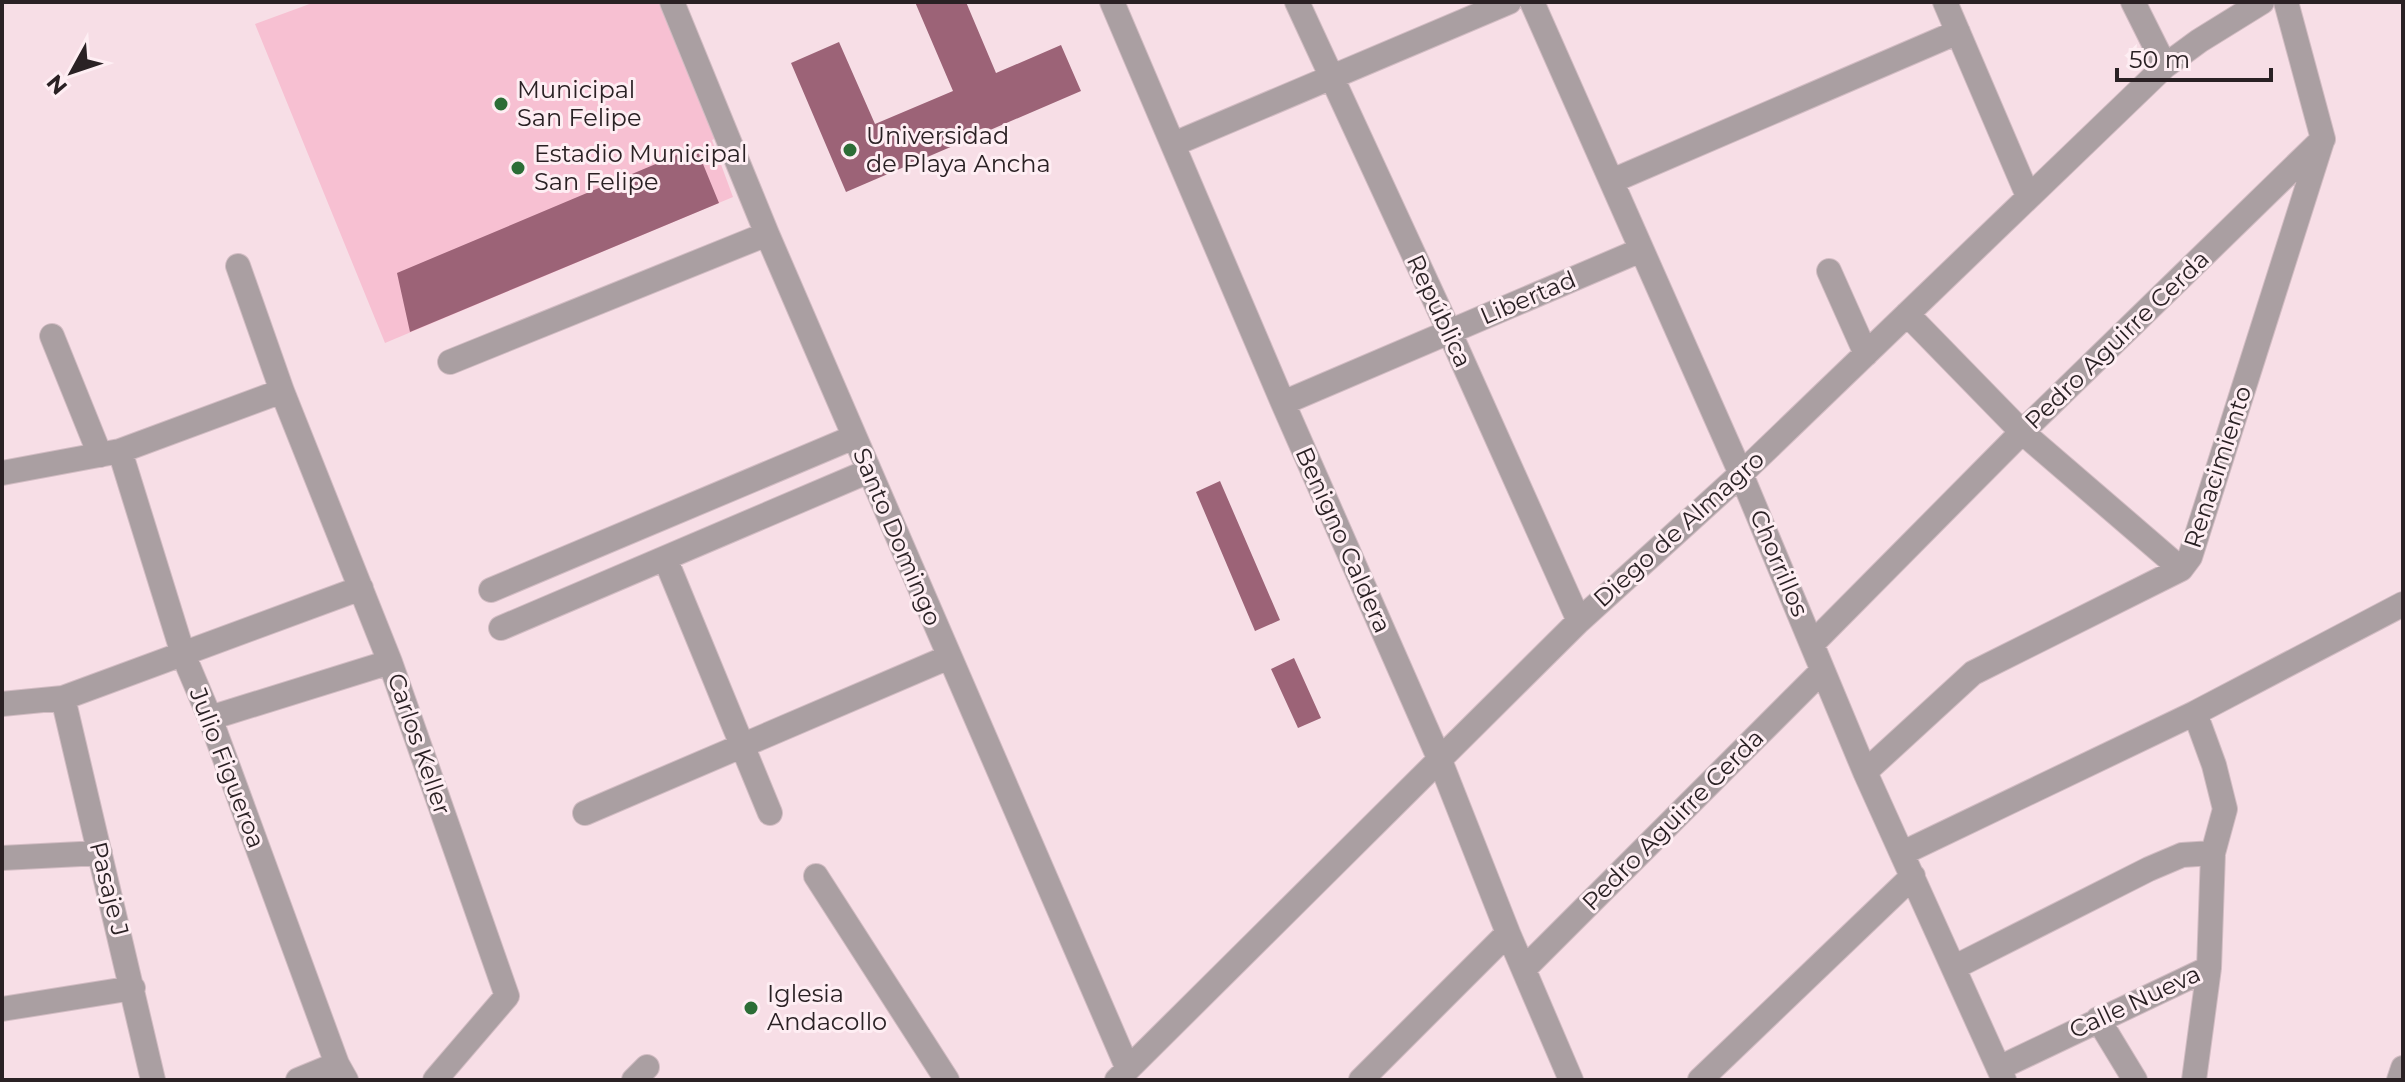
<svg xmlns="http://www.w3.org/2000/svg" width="2405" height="1082" font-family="Montserrat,sans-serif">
  <rect width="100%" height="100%" fill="#f7dee6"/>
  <!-- green -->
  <path fill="#f7c0d2" d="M315,2H669L724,135L712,140L733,197L385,343L255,24Z"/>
  <!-- building -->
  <path fill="#9c6377" d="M915,2H966L996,73L1061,45L1081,91L846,192L791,63L839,42L875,124L953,91Z
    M696,147L719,203L410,332L397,273Z
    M1220,481L1280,620L1255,631L1196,492Z
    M1294,658L1321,718L1298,728L1271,669Z"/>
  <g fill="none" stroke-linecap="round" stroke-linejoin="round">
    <defs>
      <path id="minor" d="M672,2L767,234L1128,1069
        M1112,2L1283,403L1439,758L1508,933L1571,1080
        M1297,2L1449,331L1579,621
        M1532,2L1741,474L1865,772L2004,1080
        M1945,2L2028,196
        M2133,2L2165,66
        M1174,144L1509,2
        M1612,181L1958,32
        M238,266L282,391L390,662L507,996L435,1080
        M1829,271L1866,354
        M1907,314L2022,432L2181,569
        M52,336L100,455
        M450,362L767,234
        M1283,403L1641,250
        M120,451L183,654L210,718L337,1064L346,1080
        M2,473L120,451L282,391
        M665,558L770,813
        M491,590L854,437
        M501,628L869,471
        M1813,643L2022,432L2323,139L2286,2
        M63,698L153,1080
        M2,704L63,698L361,588
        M210,718L390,662
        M1865,772L1973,673L2181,569L2190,557L2322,141
        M585,813L949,657
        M1903,853L2195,713L2403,604
        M2,858L100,853
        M816,876L947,1080
        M1955,967L2149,869L2182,855L2213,853
        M1524,969L1822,671
        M2,1009L133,988
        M2098,1019L2135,1080
        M1999,1068L2209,968
        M298,1080L337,1064
        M634,1080L647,1067
        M1117,1080L1579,621L1741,474L2165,66L2199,41L2262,2
        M1361,1080L1508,933
        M1700,1080L1913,876
        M2194,1080L2209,968L2213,853L2225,809L2214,765L2195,713
        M2399,1080L2403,1068"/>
    </defs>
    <!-- minor casing -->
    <use href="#minor" stroke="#d2bcc3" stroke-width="26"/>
    <!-- minor -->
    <use href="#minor" stroke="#aa9fa2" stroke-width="24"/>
  </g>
  <!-- markers -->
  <g fill="#2c6d36" stroke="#feeef3" stroke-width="3">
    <circle cx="501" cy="104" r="8"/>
    <circle cx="850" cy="150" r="8"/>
    <circle cx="518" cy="168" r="8"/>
    <circle cx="751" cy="1008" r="8"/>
  </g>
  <g text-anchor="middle" stroke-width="6" stroke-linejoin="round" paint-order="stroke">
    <!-- poi labels -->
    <g font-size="24" fill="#2a2124" stroke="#feeef3" text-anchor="start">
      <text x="517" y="98">Municipal<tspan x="517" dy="28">San Felipe</tspan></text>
      <text x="866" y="144">Universidad<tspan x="866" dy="28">de Playa Ancha</tspan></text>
      <text x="534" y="162">Estadio Municipal<tspan x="534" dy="28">San Felipe</tspan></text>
      <text x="767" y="1002">Iglesia<tspan x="767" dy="28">Andacollo</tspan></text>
    </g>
    <!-- street labels -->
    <g font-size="24" fill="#2a2124" stroke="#feeef3">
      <text transform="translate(1528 298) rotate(-23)" y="8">Libertad</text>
      <text transform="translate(1439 311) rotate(65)" y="8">República</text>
      <text transform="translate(2117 340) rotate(-44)" y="8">Pedro Aguirre Cerda</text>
      <text transform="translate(2218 467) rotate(-72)" y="8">Renacimiento</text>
      <text transform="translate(1679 529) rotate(-42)" y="8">Diego de Almagro</text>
      <text transform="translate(897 537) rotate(67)" y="8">Santo Domingo</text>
      <text transform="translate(1343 540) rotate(66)" y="8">Benigno Caldera</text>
      <text transform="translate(1779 563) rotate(67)" y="8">Chorrillos</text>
      <text transform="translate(419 744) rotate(71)" y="8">Carlos Keller</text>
      <text transform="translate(227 768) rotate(69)" y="8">Julio Figueroa</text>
      <text transform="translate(1673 820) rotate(-45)" y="8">Pedro Aguirre Cerda</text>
      <text transform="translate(109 889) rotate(76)" y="8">Pasaje J</text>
      <text transform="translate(2135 1002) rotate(-25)" y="8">Calle Nueva</text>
    </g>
  </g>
  <!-- border -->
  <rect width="2405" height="1082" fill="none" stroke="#2a2124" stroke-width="8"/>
  <!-- north arrow -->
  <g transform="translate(72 72) rotate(230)" stroke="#feeef3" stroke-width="6" paint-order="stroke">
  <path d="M0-6L14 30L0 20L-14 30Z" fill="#2a2124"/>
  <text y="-12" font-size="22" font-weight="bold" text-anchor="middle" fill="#2a2124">N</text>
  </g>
  <!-- scale -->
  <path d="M2117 68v12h154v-12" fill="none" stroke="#2a2124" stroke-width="4"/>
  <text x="2129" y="68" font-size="24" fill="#2a2124" stroke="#feeef3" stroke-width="6" paint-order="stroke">50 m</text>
</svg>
